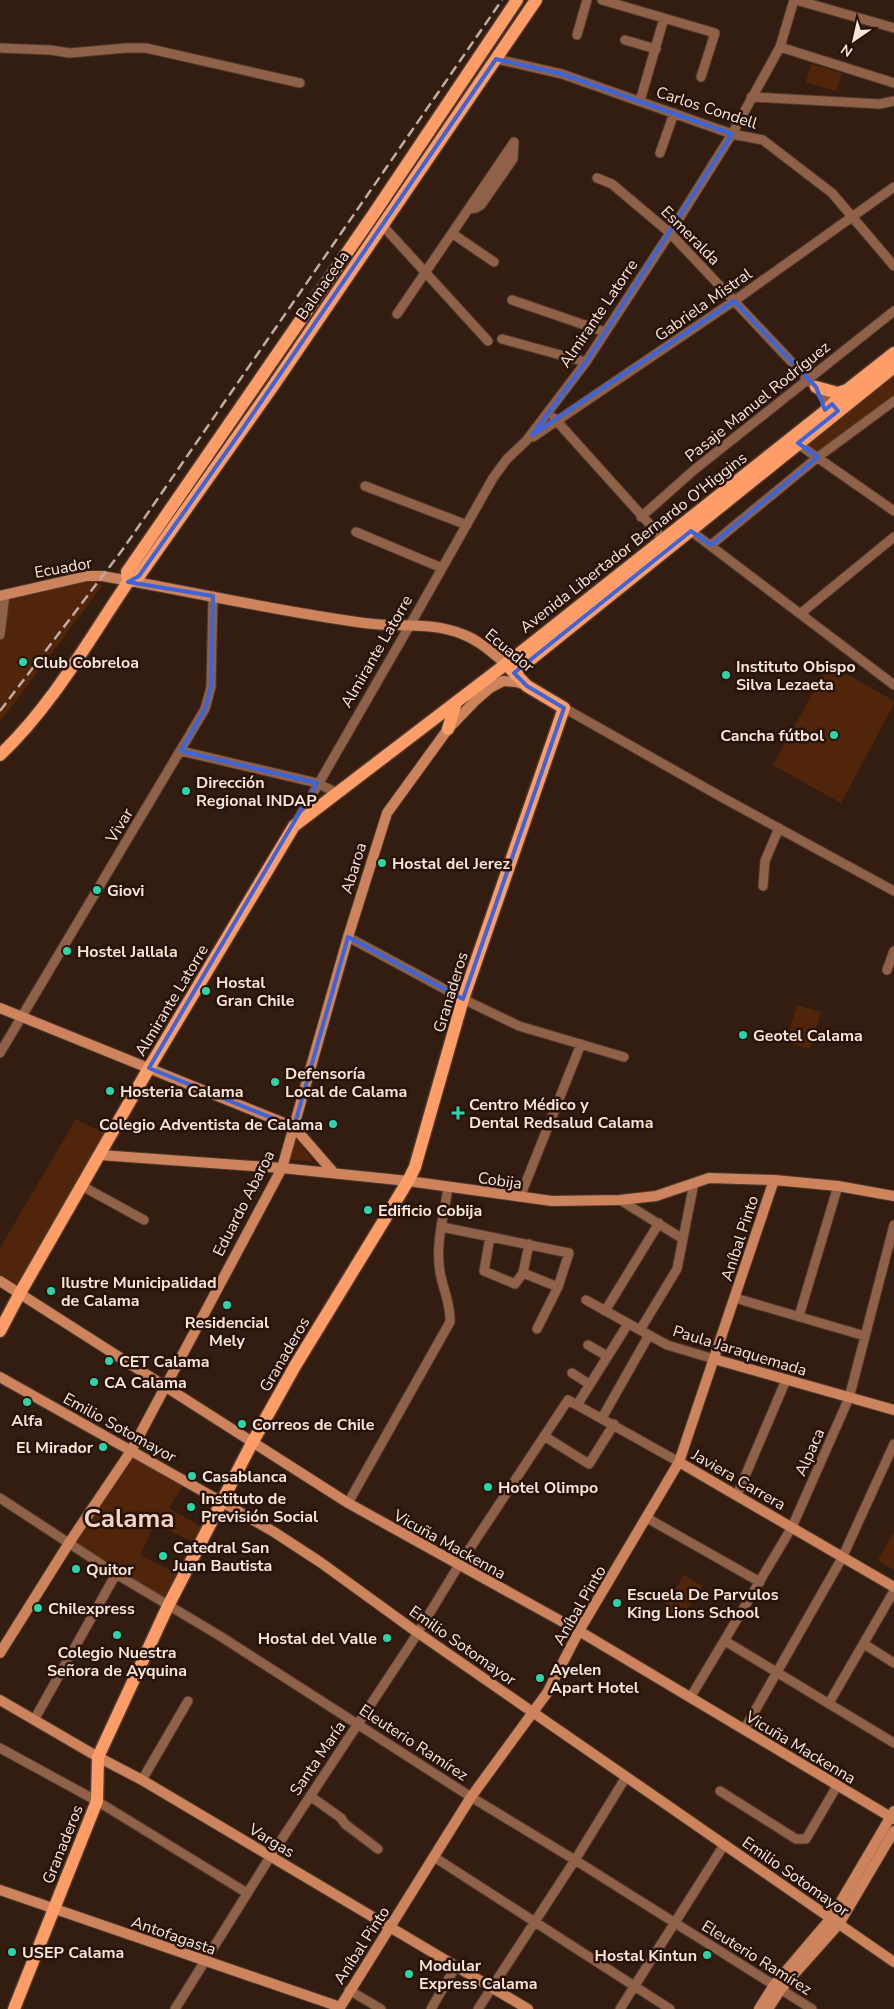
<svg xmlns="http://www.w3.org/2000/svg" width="894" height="2009" font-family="'Nunito Sans',sans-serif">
  <rect width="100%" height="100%" fill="#331d11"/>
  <!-- green -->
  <path fill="#51250a" d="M811,64L842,73L836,91L806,82Z
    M894,372V401L818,457L806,444Z
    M91,581L103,585L0,722V601Z
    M829,664L894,701V704L841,803L773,765Z
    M797,1005L821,1012L810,1049L786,1042Z
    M76,1119L107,1135L18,1289L0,1277V1248Z
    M296,1137L313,1162L288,1159Z
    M131,1459H138L183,1485L169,1508L202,1527L194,1542L155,1524L140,1555L179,1575L165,1601L79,1546L77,1540Z
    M894,1532V1570L878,1560Z
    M684,1575L702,1586L681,1620L663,1609Z"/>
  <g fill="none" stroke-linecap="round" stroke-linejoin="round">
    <defs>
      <path id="street" d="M602,0L715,33L701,77
        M796,0L894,28
        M577,35L587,0
        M625,40L656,49
        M780,47L894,83
        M0,48L50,50L70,53L126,48H146L300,83
        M496,59L562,74L732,134L763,140L832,193L894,266
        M751,97L880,104L894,101
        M640,101L664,18
        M660,153L674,113
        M597,178L612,184L670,233L834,407
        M469,209L476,208L481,205L513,159L514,142
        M383,226L488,341
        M453,234L494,262
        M512,300L605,332
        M397,314L514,142
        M502,339L586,362
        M554,418L662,538
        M533,437L734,301L894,187
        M798,444L894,511
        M365,486L467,525
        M641,517L694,470L894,311
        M691,531L894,685
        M356,532L442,568
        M711,545L818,457L894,401
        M800,614L894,537
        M0,635L5,595
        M564,708L725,799L894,891
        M181,751L317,783L337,793
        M297,821L410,625L493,478L507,459L526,441L586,362L670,233L732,134L780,47L794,0
        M763,886L765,861L779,828
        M348,937L463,999L519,1026L624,1057
        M887,970L894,951
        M0,1053L205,709L211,687L213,596
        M82,1186L144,1220
        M520,1197L581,1044
        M620,1200L683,1239
        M442,1227L569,1253L558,1287L537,1329
        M490,1237L484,1271L515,1284L523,1273L558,1287
        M523,1273L529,1244
        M735,1298L865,1336
        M586,1300L667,1345L714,1359
        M605,1311L659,1223
        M799,1316L838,1186
        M640,1330L677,1269L694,1183
        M588,1345L607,1356
        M572,1373L589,1384
        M577,1405L628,1324
        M602,1418L649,1335
        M544,1436L589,1464L614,1424
        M737,1495L786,1380
        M0,1498L116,1574L220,1636L471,1797L575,1860L812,2009
        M348,1503L450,1322C451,1304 443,1290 440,1272C435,1244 444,1216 448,1187
        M647,1518L760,1582
        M725,1641L894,1743
        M864,1644L894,1663
        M690,1698L792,1527L849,1398L894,1225
        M829,1703L894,1591
        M34,1720L116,1574
        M744,1730L842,1558L894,1444
        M0,1748L97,1801L247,1893
        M142,1780L188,1701
        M720,1791L796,1839H806L837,1786
        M310,1796L341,1818L345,1824L378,1849
        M434,1857L670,2009
        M349,1990L381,2009
        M175,2009L270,1857L412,1642L459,1565L568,1400L679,1462
        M431,2009L456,1966
        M478,2009L575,1860L626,1777
        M620,2009L724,1845"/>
      <path id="secondary" d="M0,596L87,576H102C189,591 276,611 364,623C396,628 431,621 462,634C479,640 492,653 506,664
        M0,1008L294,1127L334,1173
        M100,1155L282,1168L408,1181L552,1201L620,1200L656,1196L709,1178L774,1180L838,1186L894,1196
        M0,1281L348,1503L579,1631L894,1819
        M714,1359L894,1410
        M0,1377L222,1502L274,1532L320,1562L411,1628L894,1962
        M679,1462L894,1587
        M0,1653L69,1543L131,1451L282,1168L348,937L387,813L448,729L475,701L490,688L503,681L516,682L526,685
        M0,1700L98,1757L142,1780L528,2009
        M0,1890L340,2007
        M339,2009L471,1797L547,1693L579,1631L679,1462L774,1180
        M759,2009L774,1985L831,1918L894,1811
        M768,2009L781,1989L839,1924L894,1831"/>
      <path id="primary" d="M816,387L838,393L847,390
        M128,582L127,572L373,215L517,0
        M515,672L894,367
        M448,729L456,702
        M0,755C52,706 88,641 128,582L139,576L273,386L536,0
        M0,1331L20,1293L149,1068L294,826L506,664L824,412L847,390L894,353
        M14,2009L97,1801L98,1757L168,1606L252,1443L295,1366L408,1181L415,1167L463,999L564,708L527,686L506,664"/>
    </defs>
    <!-- street casing -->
    <use href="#street" stroke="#4e392e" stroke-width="11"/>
    <!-- secondary casing -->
    <use href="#secondary" stroke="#4e392e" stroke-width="12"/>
    <!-- primary casing -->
    <use href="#primary" stroke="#4e392e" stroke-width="15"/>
    <!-- street -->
    <use href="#street" stroke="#8f6148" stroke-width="9"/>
    <!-- secondary -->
    <use href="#secondary" stroke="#cd835b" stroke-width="10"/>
    <!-- primary -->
    <use href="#primary" stroke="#fe9d68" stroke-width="12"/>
    <!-- rail -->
    <path stroke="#bfada4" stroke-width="2.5" stroke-dasharray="10 5" stroke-linecap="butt" d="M0,711L123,549L502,0"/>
  </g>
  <!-- marked area -->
  <path fill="none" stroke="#3d65d9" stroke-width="4" stroke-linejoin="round" d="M496,59L562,74L732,134L586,362L532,435L734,301L816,387L825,410L832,404L838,411L798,443L818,457L711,545L691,531L514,673L527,686L564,708L463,999L348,937L294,1127L149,1068L317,783L181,751L205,709L211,687L213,596L128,582L139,576L239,434Z"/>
  <!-- markers -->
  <g fill="#2ad5ac" stroke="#291308" stroke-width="2">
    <circle cx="23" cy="662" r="5"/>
    <circle cx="726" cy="675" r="5"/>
    <circle cx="834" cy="735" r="5"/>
    <circle cx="186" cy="791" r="5"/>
    <circle cx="382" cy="863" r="5"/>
    <circle cx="97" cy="890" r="5"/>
    <circle cx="67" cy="951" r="5"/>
    <circle cx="206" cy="991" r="5"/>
    <circle cx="743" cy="1035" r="5"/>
    <circle cx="275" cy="1082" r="5"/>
    <circle cx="110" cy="1091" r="5"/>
    <path d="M455.5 1105.5h5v5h5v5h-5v5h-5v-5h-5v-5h5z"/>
    <circle cx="333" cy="1124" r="5"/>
    <circle cx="368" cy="1210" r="5"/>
    <circle cx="51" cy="1291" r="5"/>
    <circle cx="227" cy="1305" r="5"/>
    <circle cx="109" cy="1361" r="5"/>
    <circle cx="94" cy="1382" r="5"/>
    <circle cx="27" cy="1402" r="5"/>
    <circle cx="242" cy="1424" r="5"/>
    <circle cx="103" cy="1447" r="5"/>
    <circle cx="192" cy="1476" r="5"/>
    <circle cx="488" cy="1487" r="5"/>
    <circle cx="191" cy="1507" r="5"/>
    <circle cx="163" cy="1556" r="5"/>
    <circle cx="76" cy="1569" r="5"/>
    <circle cx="617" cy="1603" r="5"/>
    <circle cx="38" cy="1608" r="5"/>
    <circle cx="117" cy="1635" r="5"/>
    <circle cx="387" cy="1638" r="5"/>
    <circle cx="540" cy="1678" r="5"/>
    <circle cx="12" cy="1952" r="5"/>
    <circle cx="707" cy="1955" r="5"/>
    <circle cx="409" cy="1974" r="5"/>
  </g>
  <g text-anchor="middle" stroke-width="5" stroke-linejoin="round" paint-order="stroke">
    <!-- street labels -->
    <g font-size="16" fill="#f5e5dd" stroke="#291308">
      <text transform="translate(707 107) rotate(18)" y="6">Carlos Condell</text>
      <text transform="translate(691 235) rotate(45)" y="6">Esmeralda</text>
      <text transform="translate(322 285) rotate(-55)" y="6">Balmaceda</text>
      <text transform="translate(703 304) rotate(-35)" y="6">Gabriela Mistral</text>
      <text transform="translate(598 313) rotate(-56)" y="6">Almirante Latorre</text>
      <text transform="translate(757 401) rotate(-39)" y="6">Pasaje Manuel Rodríguez</text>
      <text transform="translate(633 542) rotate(-38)" y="6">Avenida Libertador Bernardo O'Higgins</text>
      <text transform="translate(63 567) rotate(-10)" y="6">Ecuador</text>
      <text transform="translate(510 650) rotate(40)" y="6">Ecuador</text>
      <text transform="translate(376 651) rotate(-60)" y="6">Almirante Latorre</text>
      <text transform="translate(119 825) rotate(-59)" y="6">Vivar</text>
      <text transform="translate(353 868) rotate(-73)" y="6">Abaroa</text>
      <text transform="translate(450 992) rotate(-73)" y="6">Granaderos</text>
      <text transform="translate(171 1000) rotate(-59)" y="6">Almirante Latorre</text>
      <text transform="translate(500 1180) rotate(8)" y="6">Cobija</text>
      <text transform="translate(243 1203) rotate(-63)" y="6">Eduardo Abaroa</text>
      <text transform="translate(739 1238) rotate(-72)" y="6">Aníbal Pinto</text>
      <text transform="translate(740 1350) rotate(17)" y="6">Paula Jaraquemada</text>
      <text transform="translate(284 1354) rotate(-60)" y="6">Granaderos</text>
      <text transform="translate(120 1427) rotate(29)" y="6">Emilio Sotomayor</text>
      <text transform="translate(809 1452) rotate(-66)" y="6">Alpaca</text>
      <text transform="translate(739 1479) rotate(30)" y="6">Javiera Carrera</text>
      <text transform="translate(450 1544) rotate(29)" y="6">Vicuña Mackenna</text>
      <text transform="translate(579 1605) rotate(-60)" y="6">Aníbal Pinto</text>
      <text transform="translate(463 1645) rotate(35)" y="6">Emilio Sotomayor</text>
      <text transform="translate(414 1742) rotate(33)" y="6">Eleuterio Ramírez</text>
      <text transform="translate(801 1747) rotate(31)" y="6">Vicuña Mackenna</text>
      <text transform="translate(317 1758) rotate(-56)" y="6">Santa María</text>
      <text transform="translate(272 1840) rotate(31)" y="6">Vargas</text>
      <text transform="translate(62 1844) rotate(-68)" y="6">Granaderos</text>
      <text transform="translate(796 1876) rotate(35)" y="6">Emilio Sotomayor</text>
      <text transform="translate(174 1935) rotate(19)" y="6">Antofagasta</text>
      <text transform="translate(361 1945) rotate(-57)" y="6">Aníbal Pinto</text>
      <text transform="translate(757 1957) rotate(32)" y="6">Eleuterio Ramírez</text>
    </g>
    <!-- poi labels -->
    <g font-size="16" font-weight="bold" fill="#f5e5dd" stroke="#291308" text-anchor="start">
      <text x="33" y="668">Club Cobreloa</text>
      <text x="736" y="672">Instituto Obispo<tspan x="736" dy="18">Silva Lezaeta</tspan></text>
      <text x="824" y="741" text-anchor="end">Cancha fútbol</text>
      <text x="196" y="788">Dirección<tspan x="196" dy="18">Regional INDAP</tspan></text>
      <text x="392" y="869">Hostal del Jerez</text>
      <text x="107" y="896">Giovi</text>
      <text x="77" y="957">Hostel Jallala</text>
      <text x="216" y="988">Hostal<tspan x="216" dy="18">Gran Chile</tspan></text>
      <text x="753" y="1041">Geotel Calama</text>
      <text x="285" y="1079">Defensoría<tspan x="285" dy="18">Local de Calama</tspan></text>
      <text x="120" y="1097">Hosteria Calama</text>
      <text x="469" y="1110">Centro Médico y<tspan x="469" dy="18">Dental Redsalud Calama</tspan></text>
      <text x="323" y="1130" text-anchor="end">Colegio Adventista de Calama</text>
      <text x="378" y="1216">Edificio Cobija</text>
      <text x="61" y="1288">Ilustre Municipalidad<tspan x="61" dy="18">de Calama</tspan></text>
      <text x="227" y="1328" text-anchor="middle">Residencial<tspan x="227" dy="18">Mely</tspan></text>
      <text x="119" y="1367">CET Calama</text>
      <text x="104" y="1388">CA Calama</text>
      <text x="27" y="1426" text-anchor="middle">Alfa</text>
      <text x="252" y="1430">Correos de Chile</text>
      <text x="93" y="1453" text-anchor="end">El Mirador</text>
      <text x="202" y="1482">Casablanca</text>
      <text x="498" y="1493">Hotel Olimpo</text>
      <text x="201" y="1504">Instituto de<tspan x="201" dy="18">Previsión Social</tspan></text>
      <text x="173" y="1553">Catedral San<tspan x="173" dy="18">Juan Bautista</tspan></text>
      <text x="86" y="1575">Quitor</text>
      <text x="627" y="1600">Escuela De Parvulos<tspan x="627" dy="18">King Lions School</tspan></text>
      <text x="48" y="1614">Chilexpress</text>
      <text x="377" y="1644" text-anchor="end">Hostal del Valle</text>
      <text x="117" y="1658" text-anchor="middle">Colegio Nuestra<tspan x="117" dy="18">Señora de Ayquina</tspan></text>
      <text x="550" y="1675">Ayelen<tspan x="550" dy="18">Apart Hotel</tspan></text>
      <text x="22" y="1958">USEP Calama</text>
      <text x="697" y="1961" text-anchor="end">Hostal Kintun</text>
      <text x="419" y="1971">Modular<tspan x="419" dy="18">Express Calama</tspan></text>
    </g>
    <!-- town labels -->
    <g font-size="26" font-weight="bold" fill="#f2d3c4" stroke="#291308">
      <text x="129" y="1527">Calama</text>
    </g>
  </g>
  <!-- north arrow -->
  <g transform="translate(854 40) rotate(214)" stroke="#291308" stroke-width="4" paint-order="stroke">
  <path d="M0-4L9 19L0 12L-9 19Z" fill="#f5e5dd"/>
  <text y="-8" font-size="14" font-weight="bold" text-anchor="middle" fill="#f5e5dd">N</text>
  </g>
</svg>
